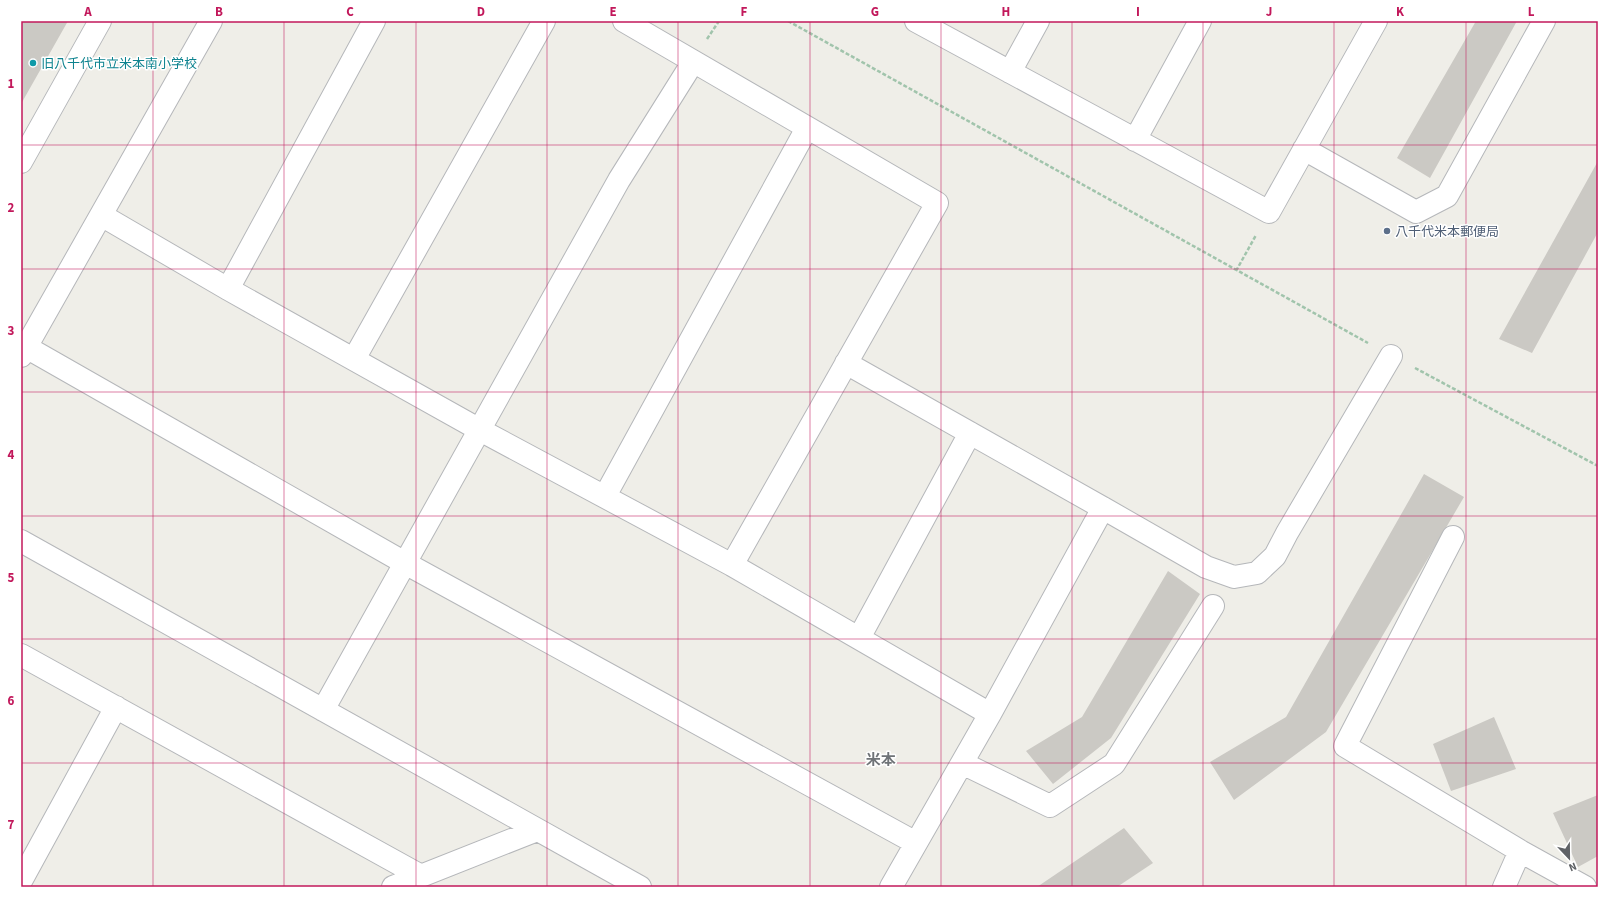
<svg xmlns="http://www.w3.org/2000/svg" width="1619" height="908" font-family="'Source Sans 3','Noto Sans JP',sans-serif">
  <rect width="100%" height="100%" fill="#efeee8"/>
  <!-- building -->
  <path fill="#cbc9c4" d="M21,21H68L21,104Z
    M1476,21H1517L1430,178L1397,158Z
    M1598,161V232L1532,353L1499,339Z
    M1424,474L1464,497L1326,732L1234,800L1210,762L1286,717Z
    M1168,571L1200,594L1111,738L1053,784L1026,751L1082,717Z
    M1494,717L1516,769L1451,791L1433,744Z
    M1598,795V856L1578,867L1553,813Z
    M1124,828L1153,863L1117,887H1037Z"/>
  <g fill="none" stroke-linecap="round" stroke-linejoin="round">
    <defs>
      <path id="minor" d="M624,21L937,203L732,565
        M916,21L1269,212L1376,21
        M1010,72L1038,21
        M1135,140L1200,21
        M1304,149L1416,212L1447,196L1544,21
        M21,162L100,21
        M101,215L228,289L480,430L732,565L990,714
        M228,289L374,21
        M26,347L405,563L916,843
        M21,356L211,21
        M354,359L544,21
        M846,363L1103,508
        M605,496L807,128
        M1453,537L1345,746L1520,851
        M21,541L640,887
        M859,638L970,433
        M21,655L421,876
        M323,710L619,180L693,62
        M962,763L1050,806L1114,764L1213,606
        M21,881L116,707
        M393,887L537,830
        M891,887L990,714L1103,508L1206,567L1234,577L1257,573L1275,556L1287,533L1391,356
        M1504,887L1520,851L1585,887"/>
    </defs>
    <!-- minor casing -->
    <use href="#minor" stroke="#b5b7ba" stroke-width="24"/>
    <!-- path -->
    <path stroke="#a1c4ac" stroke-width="2.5" stroke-dasharray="4 2" stroke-linecap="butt" d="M788,21L1368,343
      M707,39L719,21
      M1236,271L1256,235
      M1415,368L1598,466"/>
    <!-- minor -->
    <use href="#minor" stroke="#fff" stroke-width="22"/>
  </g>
  <!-- grid -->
  <path fill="none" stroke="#c2185b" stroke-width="1" stroke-opacity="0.55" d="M153,21V887M284,21V887M416,21V887M547,21V887M678,21V887M810,21V887M941,21V887M1072,21V887M1203,21V887M1334,21V887M1466,21V887M21,145H1598M21,269H1598M21,392H1598M21,516H1598M21,639H1598M21,763H1598"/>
  <!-- markers -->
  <circle fill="#0f9aa8" stroke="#fff" stroke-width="1.5" cx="33" cy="63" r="4"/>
  <circle fill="#5c6f8a" stroke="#fff" stroke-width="1.5" cx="1387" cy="231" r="4"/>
  <g text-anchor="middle" stroke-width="3" stroke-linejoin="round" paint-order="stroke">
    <!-- culture labels -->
    <g font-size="13" fill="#0d838f" stroke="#fff" text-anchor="start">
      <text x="41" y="68">旧八千代市立米本南小学校</text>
    </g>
    <!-- service labels -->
    <g font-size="13" fill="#4e5e75" stroke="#fff" text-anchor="start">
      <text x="1395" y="236">八千代米本郵便局</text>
    </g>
    <!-- quarter labels -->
    <g font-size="15" font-weight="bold" fill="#707478" stroke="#fff">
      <text x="881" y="765">米本</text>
    </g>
  </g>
  <!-- border -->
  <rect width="1619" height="908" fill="none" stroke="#ffffff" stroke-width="44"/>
  <!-- north arrow -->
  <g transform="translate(1569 858) rotate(158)" stroke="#ffffff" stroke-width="3" paint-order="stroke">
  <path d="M0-3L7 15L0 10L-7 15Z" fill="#5f6266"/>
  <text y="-6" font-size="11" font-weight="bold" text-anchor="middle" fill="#5f6266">N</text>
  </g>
  <rect x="22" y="22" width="1575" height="864" fill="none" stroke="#c2185b" stroke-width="1.5"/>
  <g font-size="13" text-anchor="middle" font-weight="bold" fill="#c2185b">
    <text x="88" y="16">A</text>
    <text x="219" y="16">B</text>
    <text x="350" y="16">C</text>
    <text x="481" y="16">D</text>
    <text x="613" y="16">E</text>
    <text x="744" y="16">F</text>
    <text x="875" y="16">G</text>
    <text x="1006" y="16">H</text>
    <text x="1138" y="16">I</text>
    <text x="1269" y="16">J</text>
    <text x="1400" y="16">K</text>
    <text x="1531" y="16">L</text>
    <text x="11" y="88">1</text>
    <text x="11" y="212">2</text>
    <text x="11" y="335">3</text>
    <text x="11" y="459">4</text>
    <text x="11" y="582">5</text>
    <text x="11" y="705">6</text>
    <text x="11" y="829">7</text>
  </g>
</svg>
